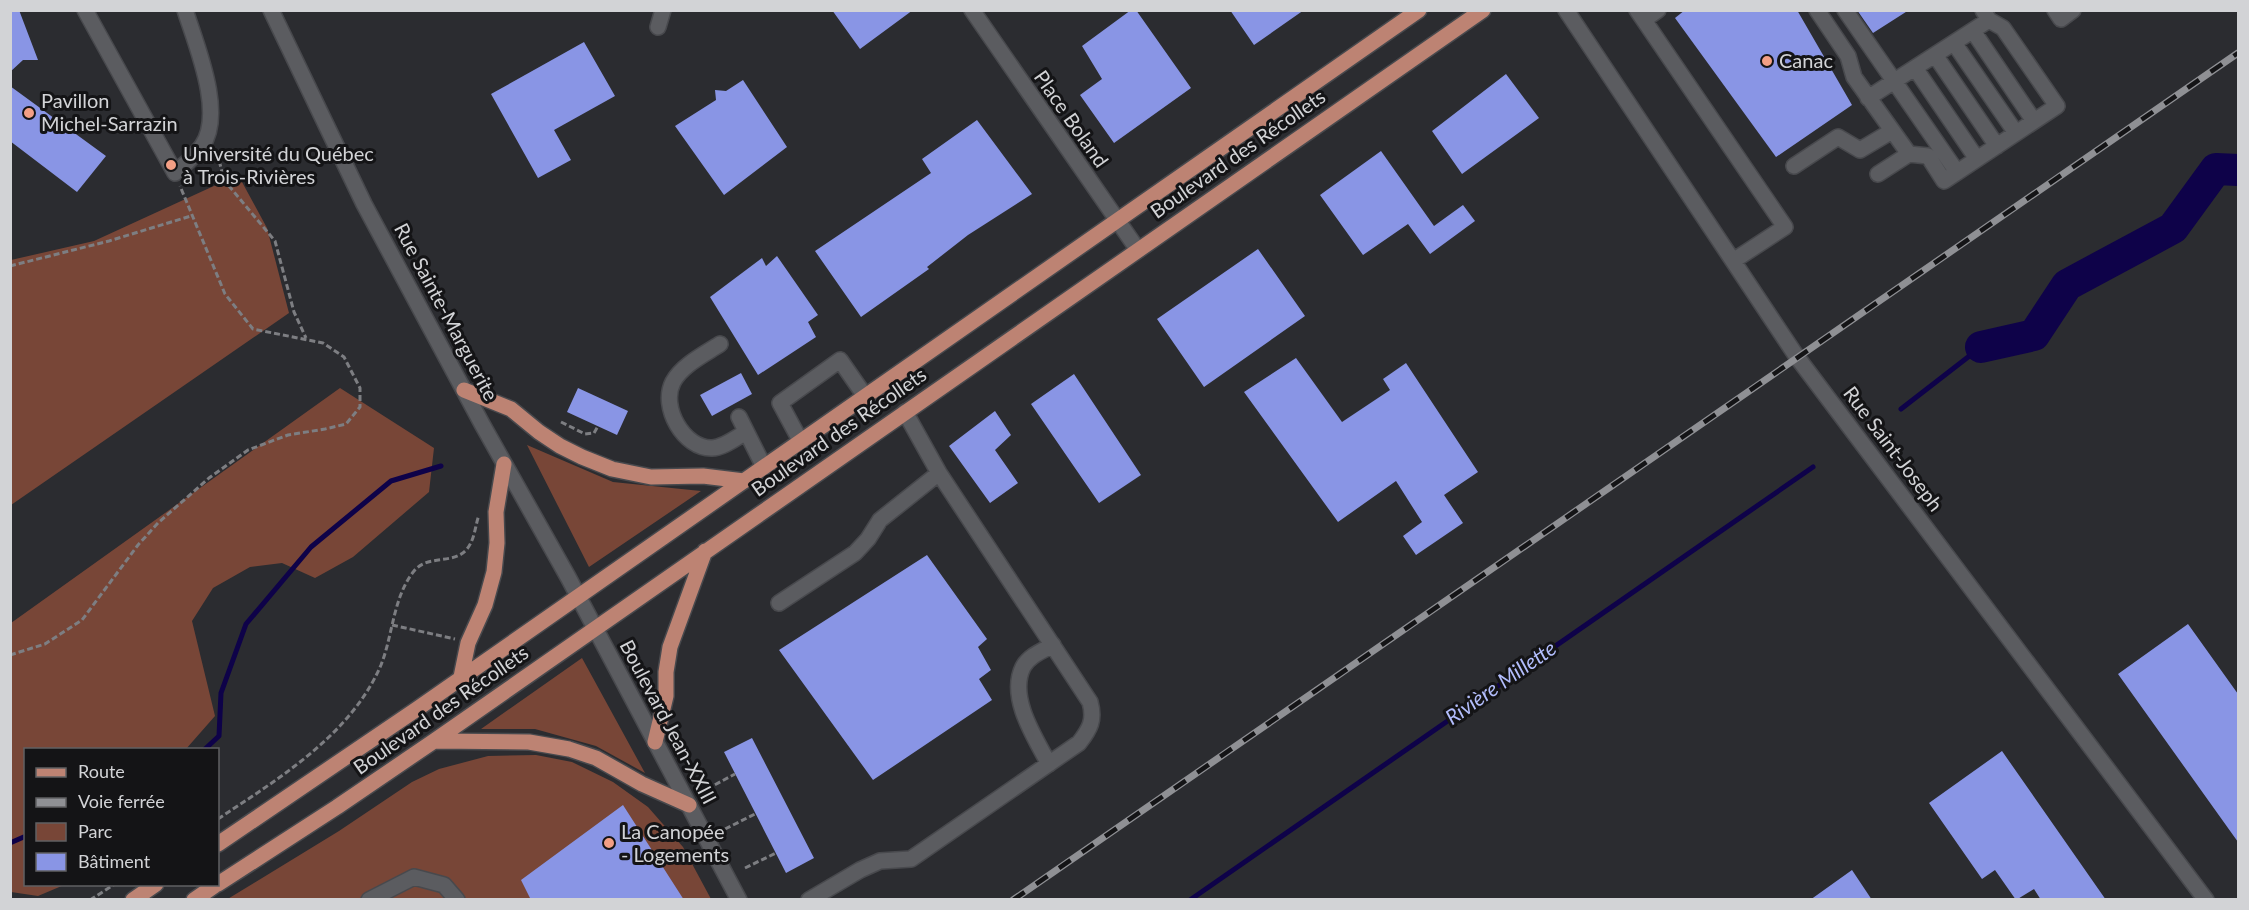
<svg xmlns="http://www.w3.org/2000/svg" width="2249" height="910" font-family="Lato,sans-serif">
  <rect width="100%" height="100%" fill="#2b2c30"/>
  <!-- green -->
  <path fill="#784637" d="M242,182L267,228L289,313L11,505V260L94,241L216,185Z
    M340,388L434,448L429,492L353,557L315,578L282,563L250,567L213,588L192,621L215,716L186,749L26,750V884L64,885L38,896L11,892V623Z
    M527,445L613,482L701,491L589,567Z
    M582,658L645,773L596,746L535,729H481Z
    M536,755L572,762L613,782L648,807L683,847L711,899L226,900L339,831L412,782L439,769L488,756Z"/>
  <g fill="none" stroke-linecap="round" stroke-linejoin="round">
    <!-- stream -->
    <path stroke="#0e0249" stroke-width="5" d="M1901,409L1981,347
      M204,750L219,736L221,693L246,624L311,547L391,481L441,466
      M10,843L26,836
      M1190,900L1813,467"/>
    <!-- river -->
    <path stroke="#0e0249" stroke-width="32" d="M1981,347L2034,335L2067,285L2173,228L2216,169L2238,170"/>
  </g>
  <!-- building -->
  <path fill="#8995e5" d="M10,10H19L38,60H23L10,72Z
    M832,10H913L860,49Z
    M1131,10H1136L1191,88L1114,143L1080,95L1102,79L1082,46Z
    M1230,10H1304L1254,45Z
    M1685,10H1797L1852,105L1776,157L1675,18Z
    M1857,10H1909L1873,33Z
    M584,42L615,96L554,130L571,160L538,178L491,94Z
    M1506,74L1539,118L1462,174L1432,131Z
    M743,80L787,147L724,195L675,126L716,100L715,90L726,91Z
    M10,86L106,156L77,192L10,141Z
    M977,120L1032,194L968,235L927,267L929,269L861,317L815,251L931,173L922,159Z
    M1381,151L1434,226L1463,205L1475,221L1430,254L1408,224L1363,255L1320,195Z
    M1258,249L1305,316L1204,387L1157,319Z
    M777,256L818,315L808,322L816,337L758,375L710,297L762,258L766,266Z
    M1296,358L1342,422L1390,390L1383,379L1406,363L1478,472L1444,495L1463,523L1416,555L1403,536L1422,522L1396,481L1338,522L1244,392Z
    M741,373L752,394L712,416L700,395Z
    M1074,374L1141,475L1099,503L1031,404Z
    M578,388L628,411L617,435L567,412Z
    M995,411L1011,435L995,450L1018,483L990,503L949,446Z
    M927,555L987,639L978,647L991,670L979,679L992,700L873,780L779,650Z
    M2188,624L2238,694V842L2118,674Z
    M752,738L814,858L786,873L724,752Z
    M2002,751L2106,900H2041L2034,889L2016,900L1995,870L1982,879L1929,803Z
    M623,805L684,900H531L521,880Z
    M1852,870L1872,900H1810Z"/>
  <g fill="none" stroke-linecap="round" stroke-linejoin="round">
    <defs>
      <path id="minor" d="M85,10L175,173C184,165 195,156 202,146C225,113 196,45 185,10
        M271,10L364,204L482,424L568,577L739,900
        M972,10L1138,250
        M1566,10L1797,357L2206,900
        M1637,10L1785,227L1733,261
        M1817,10L1848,56L1854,77L1909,154L1928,156L1944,181L2057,106L2003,28L1989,20
        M1845,10L1957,172
        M2055,10L2061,19L2073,10
        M1644,20L1658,10
        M658,27L663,10
        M1973,31L2034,121
        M1954,43L2016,133
        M1935,55L1997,146
        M1915,68L1977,159
        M1868,98L1989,20L1983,10
        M1794,166L1838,137L1860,150L1892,131
        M1878,174L1909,154
        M720,344C705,354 682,365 673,382C660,407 684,449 712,448C723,448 737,437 746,432
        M739,417L764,467
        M801,442L780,403L840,360L865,396
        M779,603L855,553L868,539L880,520L939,473
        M1049,764C1035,738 1008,697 1023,667C1029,656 1042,651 1053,645
        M369,900L414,877L444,885L457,900
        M809,900L860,870L880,861L911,859L1079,743C1090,729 1095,720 1090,702L939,473L905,412"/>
      <path id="major" d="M464,390L511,409L539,432L560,446L582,457L612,469L651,477L703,476L744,481
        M461,677L468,643L485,605L494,572L497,543L496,512L504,464
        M434,741L529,742L569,749L596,758L642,784L689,805
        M655,742L666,696V672L670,647L705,551
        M218,844L417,709L1419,10
        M218,884L337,807L434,741L1483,10
        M133,900L156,884
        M194,900L217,884"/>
    </defs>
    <!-- minor casing -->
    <use href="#minor" stroke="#48494d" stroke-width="18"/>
    <!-- major casing -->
    <use href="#major" stroke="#48494d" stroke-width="18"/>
    <!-- path -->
    <path stroke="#7d7e82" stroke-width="3" stroke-dasharray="6 3" stroke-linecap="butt" d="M217,152L224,180L275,241L294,312L306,338
      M10,266L109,241L191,216
      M561,422L585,434L594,433L598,426
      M392,625L455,639
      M10,655L45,644L82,620L138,545L158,523L209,478L248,450L288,435L325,429L346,424L360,407V388L344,357L323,343L253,329L225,294L180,186
      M707,789L735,774
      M218,819C278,779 351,735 381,665C393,635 393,597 414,571C428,554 454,565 467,549C475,539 475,526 479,515
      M725,829L755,814
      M745,868L776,853
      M90,900L115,884"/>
    <!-- minor -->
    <use href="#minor" stroke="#5b5c60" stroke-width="15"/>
    <!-- major -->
    <use href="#major" stroke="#bd8373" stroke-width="15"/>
    <defs>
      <path id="rail" d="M1013,900L2238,53"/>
    </defs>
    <!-- rail casing -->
    <use href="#rail" stroke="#8f9094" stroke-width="7"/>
    <!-- rail -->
    <use href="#rail" stroke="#141416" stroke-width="4.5" stroke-dasharray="14" stroke-linecap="butt"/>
  </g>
  <!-- markers -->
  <g fill="#f39f85" stroke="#141416" stroke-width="2">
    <circle cx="1767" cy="61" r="6"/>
    <circle cx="29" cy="113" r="6"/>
    <circle cx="171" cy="165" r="6"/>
    <circle cx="609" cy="843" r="6"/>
  </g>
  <g text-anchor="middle" stroke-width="6" stroke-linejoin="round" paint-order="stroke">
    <!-- poi labels -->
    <g font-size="20" fill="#d2d3d6" stroke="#141416" text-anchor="start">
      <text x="1779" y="68">Canac</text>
      <text x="41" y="108">Pavillon<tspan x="41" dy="23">Michel-Sarrazin</tspan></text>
      <text x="183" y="161">Université du Québec<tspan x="183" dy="23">à Trois-Rivières</tspan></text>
      <text x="621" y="839">La Canopée<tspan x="621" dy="23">- Logements</tspan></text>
    </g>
    <!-- street labels -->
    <g font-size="20" fill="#d2d3d6" stroke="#141416">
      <text transform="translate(1071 119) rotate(55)" y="7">Place Boland</text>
      <text transform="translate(1238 154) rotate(-35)" y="7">Boulevard des Récollets</text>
      <text transform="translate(446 312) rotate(62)" y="7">Rue Sainte-Marguerite</text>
      <text transform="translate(839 432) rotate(-35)" y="7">Boulevard des Récollets</text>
      <text transform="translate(1893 449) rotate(53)" y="7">Rue Saint-Joseph</text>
      <text transform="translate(441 710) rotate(-35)" y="7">Boulevard des Récollets</text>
      <text transform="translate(668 722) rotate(62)" y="7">Boulevard Jean-XXIII</text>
    </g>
    <!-- water labels -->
    <g font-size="21" font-style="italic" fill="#b2bdfc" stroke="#141416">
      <text transform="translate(1501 683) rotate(-35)" y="7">Rivière Millette</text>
    </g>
  </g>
  <!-- border -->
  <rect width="2249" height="910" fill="none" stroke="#d2d3d6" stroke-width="24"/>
  <!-- legend -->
  <rect x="24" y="748" width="195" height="138" fill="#141416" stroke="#606063" stroke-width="1.5"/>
  <rect x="36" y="768" width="30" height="9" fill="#bd8373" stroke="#606063" stroke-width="1.5"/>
  <text x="78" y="778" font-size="18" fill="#d2d3d6">Route</text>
  <rect x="36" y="798" width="30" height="9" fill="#8f9094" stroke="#606063" stroke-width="1.5"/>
  <text x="78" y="808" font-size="18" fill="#d2d3d6">Voie ferrée</text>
  <rect x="36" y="823" width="30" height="18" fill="#784637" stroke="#606063" stroke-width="1.5"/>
  <text x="78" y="838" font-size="18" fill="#d2d3d6">Parc</text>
  <rect x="36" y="853" width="30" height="18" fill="#8995e5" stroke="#606063" stroke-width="1.5"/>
  <text x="78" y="868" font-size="18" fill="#d2d3d6">Bâtiment</text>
</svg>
